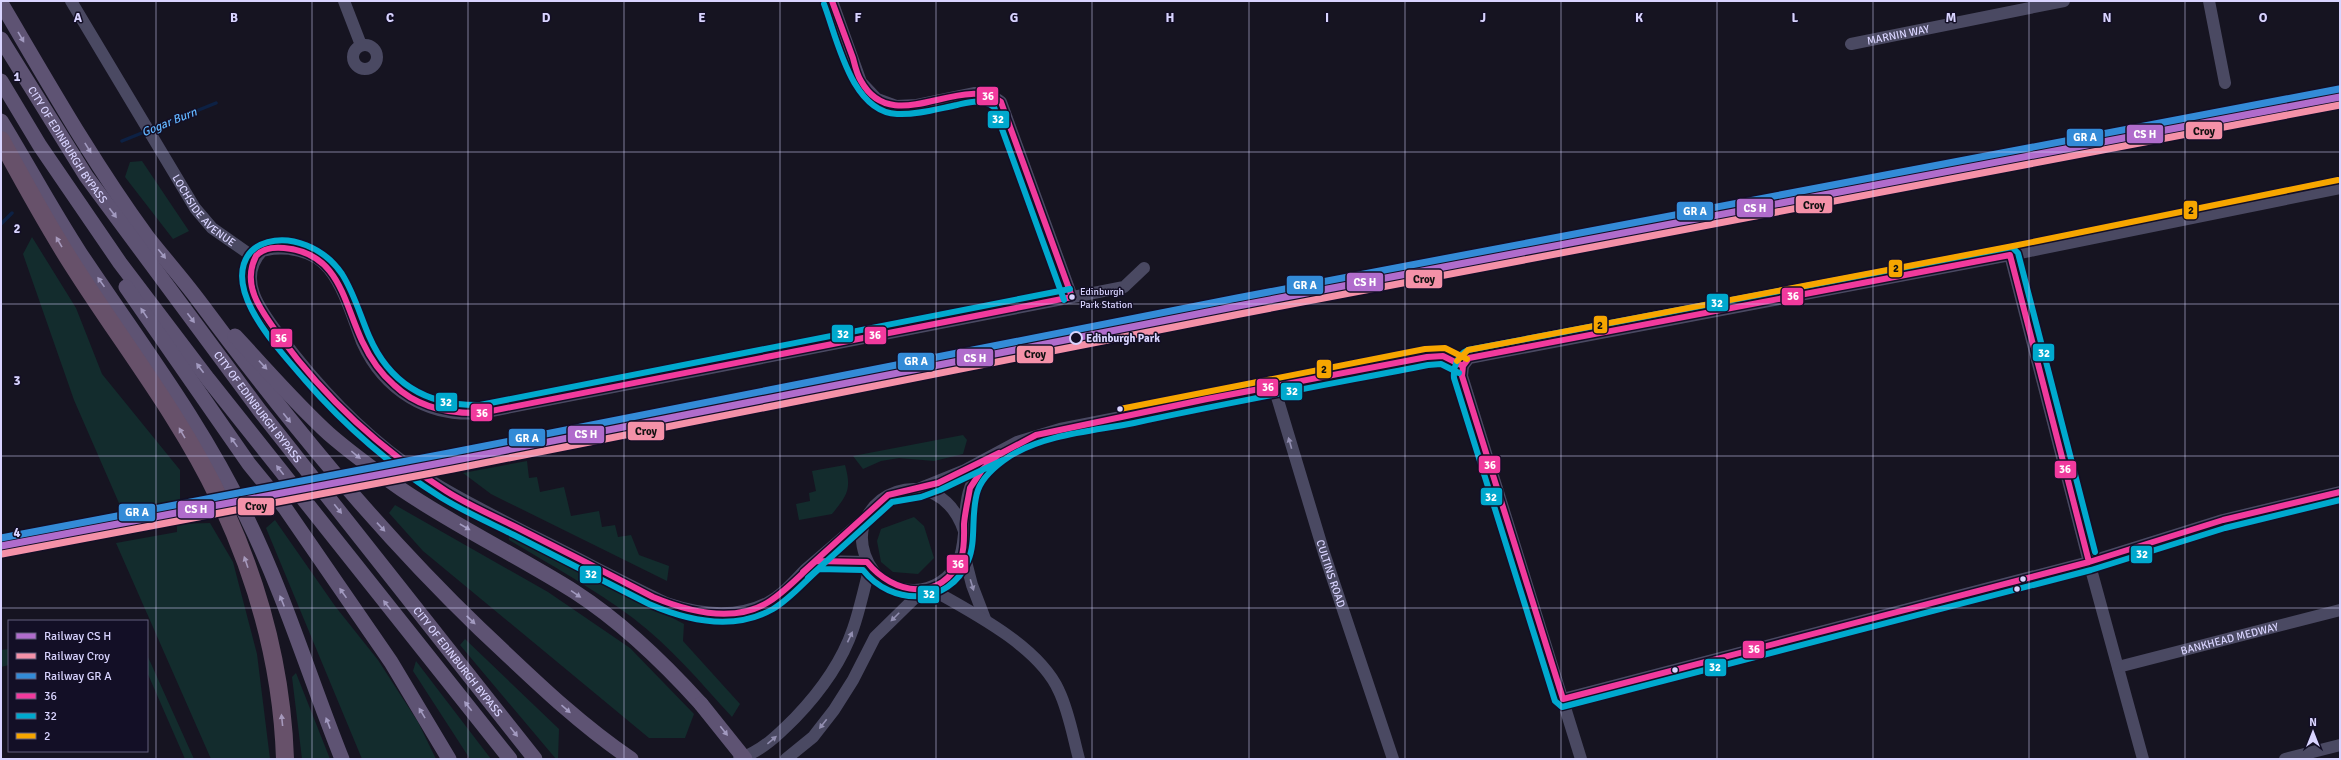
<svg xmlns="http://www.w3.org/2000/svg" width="2341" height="760" font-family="Signika,sans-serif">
  <rect width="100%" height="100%" fill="#161421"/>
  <!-- green -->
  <path fill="#132c2d" d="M142,161L189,231L173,239L125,177L130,162Z
    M32,237L76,308L102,374L180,470V502L122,510L74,400L23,254Z
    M963,435L967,440L963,454L934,461L899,458L881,461L863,469L853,456Z
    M527,461L529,478L537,477L540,492L564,487L571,516L599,511L602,527L615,525L618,537L631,535L639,555L669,566L667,581L491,494L463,473Z
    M845,465C852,490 847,495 832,514L799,520L796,504L810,501L809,493L816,491L812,471Z
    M395,505L548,592L630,648L694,714L685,738H649L423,551L389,513Z
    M914,517L924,526L934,558L918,574L893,572L881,562L877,541L881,529Z
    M275,520L335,606L378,660L418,722L436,759H362L266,528Z
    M210,523L233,562L257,654L270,759H211L116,543L177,532V524Z
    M508,532L684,624L683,641L740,704L732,717C701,683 670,646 633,618C594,589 551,565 509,540Z
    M465,639L559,729L558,759H556L460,645Z
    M9,649V665L1,667V650Z
    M147,657H148L194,759H185L147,672Z
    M416,661L491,759H470L413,671Z
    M296,673L330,759H302L292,677Z"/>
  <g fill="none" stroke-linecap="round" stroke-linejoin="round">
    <!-- stream -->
    <path stroke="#0d2144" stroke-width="3.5" d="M122,141L216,103
      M1,224L12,213"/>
    <!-- minor -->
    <g stroke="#4a4962" stroke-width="12">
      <path id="s1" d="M71,1L195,208L212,228L255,258"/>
      <path d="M344,1L361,45"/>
      <path d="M832,1L861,82L877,99L896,106L917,105L975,93C986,93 992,95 1001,102L1072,297"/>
      <path d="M2209,1L2225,83"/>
      <path id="s2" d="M1851,44L2064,1"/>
      <circle cx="365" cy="57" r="12"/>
      <path d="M2010,255L2089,562L2143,759"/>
      <path id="s3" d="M1274,387L1324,553L1393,759"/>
      <path d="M918,489L965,470L1017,442L1060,429L1427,357L1443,356L1463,366"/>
      <path d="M869,515C848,533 827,551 806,569C794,581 783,595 767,603C735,619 698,614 666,603C620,581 576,557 531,535C487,512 444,492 405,463C357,428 315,383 280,336C261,311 236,279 262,251C285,245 314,250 329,269C345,289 353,319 362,342C384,391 429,418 481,413L1124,287L1144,268"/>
      <path d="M964,531C938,455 844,494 865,555C869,567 878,579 890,585C906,592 924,592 939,583C976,561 957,517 972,483C976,474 984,467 992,460"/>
      <path d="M963,550L972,585L985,619"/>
      <path d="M816,561L867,562"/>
      <path d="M929,588C970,611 1039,646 1059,691C1069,712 1073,737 1079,759"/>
      <path id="s4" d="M2118,667L2340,610"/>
      <path d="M1563,699L2089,562L2223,520L2340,492"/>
      <path d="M739,759C763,750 777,736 795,718C820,692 841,664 853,629C860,609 864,588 870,567"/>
      <path d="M786,759L813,737L834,710L853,680L875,637L923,590"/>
      <path d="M1581,759L1462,376L1463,366L1469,358L2010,255L2340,188"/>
      <path d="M2285,759L2340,745"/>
    </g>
    <!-- major -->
    <g stroke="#5e5373" stroke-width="15">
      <path d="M1,3C47,81 92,161 146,235C163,257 182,278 199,301C285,417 376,529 480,629C529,675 575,721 631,759"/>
      <path id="s5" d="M1,39L86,176L260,411L535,759"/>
      <path d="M1,81L40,146L120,263L208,379L510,759"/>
      <path d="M1,121C28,165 52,210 80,253C138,340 202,423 247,518C285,596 310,679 342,759"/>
      <path d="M126,287L249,464L285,508L391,662L449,759"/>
      <path d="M235,336C266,369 296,404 329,434C352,454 377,472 401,489C457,527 518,556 575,592C623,623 663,662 701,704"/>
    </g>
    <!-- highway -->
    <path stroke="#67516a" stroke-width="18" d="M1,140C21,177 42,215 64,251C115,334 177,410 219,498C258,580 282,668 285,759"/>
    <!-- major-bridge -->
    <path stroke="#5e5373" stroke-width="15" d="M701,704L745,759"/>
    <defs>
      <path id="bus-1" d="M832,1C839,20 846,39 853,58C855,66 857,75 861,81C893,139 961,72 1001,102L1072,297
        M2010,255L2089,562L1563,699L1462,376L1463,366L1469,358Z
        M1072,297L481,413C449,414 418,408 394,385C380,373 370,358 362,341C343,300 339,253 284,248C274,247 263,248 256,256C240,287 264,314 281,338C325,398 383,451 446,491C468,505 492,515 516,527C562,550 607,573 653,597C689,612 735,624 770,601C787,590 801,574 816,561L867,562C893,595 942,603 961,558C965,548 964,535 964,524C965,512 968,500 970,488L982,470L998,455L1036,435L1207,399L1427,357L1443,356L1463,366
        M2089,562L2223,520L2340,492
        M803,572L888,495L938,483L999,453"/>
      <path id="bus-2" d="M824,4C837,38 851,112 897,114C917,115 937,109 957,105C970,102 982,98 994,107L1064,300
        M1070,289L480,405C428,406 390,385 369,336C360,315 354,293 342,274C304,218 212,233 252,310C265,335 286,358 305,380C344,425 391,466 442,498C465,512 490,523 514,535C559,558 604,581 649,604C688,621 734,631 773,609C790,599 804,582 819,569L863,570C891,606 949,607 968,561C977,541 970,512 978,490C983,476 998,464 1010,456C1046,434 1094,431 1134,423C1232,402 1330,384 1428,365L1441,364L1459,373
        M2095,552L2018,253L2012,247L1468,350C1457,355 1453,368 1454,378L1555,701L1562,707L2091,570L2225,528L2340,500
        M808,578L892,502L921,497L940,490L1003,460"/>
      <path id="bus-3" d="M1457,361L1468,350L2008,247L2338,180
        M1120,409L1425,349L1445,348L1467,359"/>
    </defs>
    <!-- bus-1 casing -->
    <use href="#bus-1" stroke="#130f26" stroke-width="9"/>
    <!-- bus-2 casing -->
    <use href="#bus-2" stroke="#130f26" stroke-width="9"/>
    <!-- bus-3 casing -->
    <use href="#bus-3" stroke="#130f26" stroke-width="9"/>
    <!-- bus-1 -->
    <use href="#bus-1" stroke="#f13a9d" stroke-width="6"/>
    <!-- bus-2 -->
    <use href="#bus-2" stroke="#00a9ce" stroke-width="6"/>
    <!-- bus-3 -->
    <use href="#bus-3" stroke="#f7a600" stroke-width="6"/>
    <defs>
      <path id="rail-1" d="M1,546L451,461L1238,306L2340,97"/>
      <path id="rail-2" d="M2,554L453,469L1240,314L2340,105"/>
      <path id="rail-3" d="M1,538L449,453L1237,298L2339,89"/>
    </defs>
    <!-- rail-1 casing -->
    <use href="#rail-1" stroke="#130f26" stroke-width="10"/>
    <!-- rail-2 casing -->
    <use href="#rail-2" stroke="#130f26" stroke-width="10"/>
    <!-- rail-3 casing -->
    <use href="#rail-3" stroke="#130f26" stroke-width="10"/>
    <!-- rail-1 -->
    <use href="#rail-1" stroke="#b06ccc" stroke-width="7"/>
    <!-- rail-2 -->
    <use href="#rail-2" stroke="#f491a8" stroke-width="7"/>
    <!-- rail-3 -->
    <use href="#rail-3" stroke="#338bd7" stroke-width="7"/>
  </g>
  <!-- one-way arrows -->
  <defs><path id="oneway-solid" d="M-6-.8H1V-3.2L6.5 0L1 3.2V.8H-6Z"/></defs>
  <g fill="#a29ac0">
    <use href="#oneway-solid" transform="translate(21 37) rotate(60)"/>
    <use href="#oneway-solid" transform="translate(88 148) rotate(58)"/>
    <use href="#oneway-solid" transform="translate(113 213) rotate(53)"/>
    <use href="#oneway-solid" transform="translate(162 254) rotate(51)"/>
    <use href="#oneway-solid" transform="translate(101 282) rotate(-125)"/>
    <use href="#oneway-solid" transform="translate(144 313) rotate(-124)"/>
    <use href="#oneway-solid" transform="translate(191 318) rotate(53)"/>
    <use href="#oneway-solid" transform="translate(263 365) rotate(47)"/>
    <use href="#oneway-solid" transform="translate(200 368) rotate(-127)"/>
    <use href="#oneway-solid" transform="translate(287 418) rotate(52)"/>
    <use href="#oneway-solid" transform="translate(234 442) rotate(-125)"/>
    <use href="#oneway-solid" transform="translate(356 455) rotate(39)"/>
    <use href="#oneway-solid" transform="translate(280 470) rotate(-128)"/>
    <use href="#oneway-solid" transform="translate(338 509) rotate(51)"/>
    <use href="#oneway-solid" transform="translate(381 527) rotate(47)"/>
    <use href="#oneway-solid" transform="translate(465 527) rotate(30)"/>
    <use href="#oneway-solid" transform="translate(343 593) rotate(-125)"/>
    <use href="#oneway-solid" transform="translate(576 594) rotate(34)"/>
    <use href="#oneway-solid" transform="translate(282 601) rotate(-112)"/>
    <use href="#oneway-solid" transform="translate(387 605) rotate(-128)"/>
    <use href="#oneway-solid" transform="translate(471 620) rotate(44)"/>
    <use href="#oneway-solid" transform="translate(468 706) rotate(-128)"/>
    <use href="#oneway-solid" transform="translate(566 709) rotate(41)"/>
    <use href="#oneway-solid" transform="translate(422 713) rotate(-121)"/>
    <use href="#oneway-solid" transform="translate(328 723) rotate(-111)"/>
    <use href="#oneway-solid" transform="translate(724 731) rotate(52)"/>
    <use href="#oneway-solid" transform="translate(514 732) rotate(52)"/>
  </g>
  <g fill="#a699bc">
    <use href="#oneway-solid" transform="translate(59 242) rotate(-120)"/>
    <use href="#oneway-solid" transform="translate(182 433) rotate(-120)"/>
    <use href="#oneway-solid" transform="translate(246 562) rotate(-109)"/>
    <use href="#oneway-solid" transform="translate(282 720) rotate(-96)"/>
  </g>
  <g fill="#928eb0">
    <use href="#oneway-solid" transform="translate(1290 443) rotate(-106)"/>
    <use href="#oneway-solid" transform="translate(972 585) rotate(73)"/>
    <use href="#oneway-solid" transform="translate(895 617) rotate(135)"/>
    <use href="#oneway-solid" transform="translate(850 637) rotate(-65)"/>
    <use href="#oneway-solid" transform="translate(823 724) rotate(128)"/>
    <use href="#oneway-solid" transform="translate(772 740) rotate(-40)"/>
  </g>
  <!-- grid -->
  <path fill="none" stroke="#d9d4ff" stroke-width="1" stroke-opacity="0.55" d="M156,1V759M312,1V759M468,1V759M624,1V759M780,1V759M936,1V759M1092,1V759M1249,1V759M1405,1V759M1561,1V759M1717,1V759M1873,1V759M2029,1V759M2185,1V759M1,152H2340M1,304H2340M1,456H2340M1,608H2340"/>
  <!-- markers -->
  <g fill="#d9d4ff" stroke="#130f26" stroke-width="1.5">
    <circle cx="1072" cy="297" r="3.5"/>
    <circle cx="1120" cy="409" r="3.5"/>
    <circle cx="2023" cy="579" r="3.5"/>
    <circle cx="2017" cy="589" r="3.5"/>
    <circle cx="1675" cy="670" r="3.5"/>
  </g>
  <circle fill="#130f26" stroke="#d9d4ff" stroke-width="2" cx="1076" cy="338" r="6"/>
  <g text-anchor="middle" stroke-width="3" stroke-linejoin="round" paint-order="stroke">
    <!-- bus labels -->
    <g font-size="10" fill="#d9d4ff" stroke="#130f26" text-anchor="start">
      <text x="1080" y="295">Edinburgh<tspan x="1080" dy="13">Park Station</tspan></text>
    </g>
    <!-- street labels -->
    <g font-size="11" fill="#d9d4ff" stroke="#130f26">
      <text dy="4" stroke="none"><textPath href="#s2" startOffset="48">MARNIN WAY</textPath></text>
      <text dy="4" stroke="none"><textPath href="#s5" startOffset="125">CITY OF EDINBURGH BYPASS</textPath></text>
      <text dy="4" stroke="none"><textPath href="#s1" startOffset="249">LOCHSIDE AVENUE</textPath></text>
      <text dy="4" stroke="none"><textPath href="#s5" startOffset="449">CITY OF EDINBURGH BYPASS</textPath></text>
      <text dy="4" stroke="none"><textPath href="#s3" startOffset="195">CULTINS ROAD</textPath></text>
      <text dy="4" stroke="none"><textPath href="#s4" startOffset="115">BANKHEAD MEDWAY</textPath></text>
      <text dy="4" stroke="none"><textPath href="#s5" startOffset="773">CITY OF EDINBURGH BYPASS</textPath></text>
    </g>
    <!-- stop labels -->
    <g font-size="11" font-weight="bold" fill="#d9d4ff" stroke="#130f26" text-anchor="start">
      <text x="1086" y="342">Edinburgh Park</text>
    </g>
    <!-- water labels -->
    <g font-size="12" font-style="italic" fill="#62b6ff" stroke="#130f26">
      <text transform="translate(169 122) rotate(-22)" y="4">Gogar Burn</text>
    </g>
  </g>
  <g font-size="13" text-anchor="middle" font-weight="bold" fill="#d9d4ff" stroke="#130f26" stroke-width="3" stroke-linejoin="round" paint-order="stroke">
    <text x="78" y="22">A</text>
    <text x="234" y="22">B</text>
    <text x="390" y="22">C</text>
    <text x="546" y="22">D</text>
    <text x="702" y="22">E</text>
    <text x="858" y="22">F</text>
    <text x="1014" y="22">G</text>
    <text x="1170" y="22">H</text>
    <text x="1327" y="22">I</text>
    <text x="1483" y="22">J</text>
    <text x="1639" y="22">K</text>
    <text x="1795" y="22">L</text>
    <text x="1951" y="22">M</text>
    <text x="2107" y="22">N</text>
    <text x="2263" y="22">O</text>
    <text x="17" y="81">1</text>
    <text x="17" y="233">2</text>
    <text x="17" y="385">3</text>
    <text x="17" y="537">4</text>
  </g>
  <g stroke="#130f26" stroke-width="1.5">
    <rect x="976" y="86" width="23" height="20" rx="4" fill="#f13a9d"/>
    <rect x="987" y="110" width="23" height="19" rx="4" fill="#00a9ce"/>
    <rect x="2185" y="121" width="38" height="19" rx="4" fill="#f491a8"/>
    <rect x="2126" y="124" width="38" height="20" rx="4" fill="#b06ccc"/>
    <rect x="2066" y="128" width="38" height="19" rx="4" fill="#338bd7"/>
    <rect x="1795" y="195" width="38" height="19" rx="4" fill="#f491a8"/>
    <rect x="1736" y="198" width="38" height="20" rx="4" fill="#b06ccc"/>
    <rect x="2183" y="200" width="15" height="20" rx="4" fill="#f7a600"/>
    <rect x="1676" y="201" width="38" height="20" rx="4" fill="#338bd7"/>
    <rect x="1888" y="259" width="15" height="19" rx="4" fill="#f7a600"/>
    <rect x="1405" y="269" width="38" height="20" rx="4" fill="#f491a8"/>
    <rect x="1346" y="272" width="38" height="20" rx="4" fill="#b06ccc"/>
    <rect x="1286" y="275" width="38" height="20" rx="4" fill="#338bd7"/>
    <rect x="1781" y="287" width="23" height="19" rx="4" fill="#f13a9d"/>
    <rect x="1706" y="293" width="23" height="19" rx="4" fill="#00a9ce"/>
    <rect x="1593" y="315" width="15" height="19" rx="4" fill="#f7a600"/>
    <rect x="831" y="324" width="23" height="19" rx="4" fill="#00a9ce"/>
    <rect x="864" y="326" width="23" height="19" rx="4" fill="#f13a9d"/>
    <rect x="270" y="328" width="23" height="20" rx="4" fill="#f13a9d"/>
    <rect x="2032" y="343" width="23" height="19" rx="4" fill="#00a9ce"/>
    <rect x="1016" y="345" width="38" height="19" rx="4" fill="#f491a8"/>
    <rect x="956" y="348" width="38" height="19" rx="4" fill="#b06ccc"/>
    <rect x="897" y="352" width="38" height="19" rx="4" fill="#338bd7"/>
    <rect x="1316" y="359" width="16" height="20" rx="4" fill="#f7a600"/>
    <rect x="1256" y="378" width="23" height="19" rx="4" fill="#f13a9d"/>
    <rect x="1280" y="382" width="23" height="19" rx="4" fill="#00a9ce"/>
    <rect x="435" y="392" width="23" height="20" rx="4" fill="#00a9ce"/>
    <rect x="470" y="403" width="23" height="19" rx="4" fill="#f13a9d"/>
    <rect x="627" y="421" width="38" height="20" rx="4" fill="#f491a8"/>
    <rect x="567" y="425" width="38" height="19" rx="4" fill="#b06ccc"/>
    <rect x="508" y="428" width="38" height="19" rx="4" fill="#338bd7"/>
    <rect x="1478" y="455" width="23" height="19" rx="4" fill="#f13a9d"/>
    <rect x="2054" y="460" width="23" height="19" rx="4" fill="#f13a9d"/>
    <rect x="1480" y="487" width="23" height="19" rx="4" fill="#00a9ce"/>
    <rect x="237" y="497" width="38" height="19" rx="4" fill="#f491a8"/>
    <rect x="177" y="500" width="38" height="19" rx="4" fill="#b06ccc"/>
    <rect x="118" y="503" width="38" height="19" rx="4" fill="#338bd7"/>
    <rect x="2130" y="545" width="23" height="19" rx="4" fill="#00a9ce"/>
    <rect x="946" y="554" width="23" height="20" rx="4" fill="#f13a9d"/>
    <rect x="579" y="565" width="23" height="19" rx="4" fill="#00a9ce"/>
    <rect x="917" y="585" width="23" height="19" rx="4" fill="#00a9ce"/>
    <rect x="1742" y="640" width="23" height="19" rx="4" fill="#f13a9d"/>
    <rect x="1704" y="658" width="23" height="19" rx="4" fill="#00a9ce"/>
  </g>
  <g font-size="11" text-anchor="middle" font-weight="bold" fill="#fff">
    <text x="988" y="100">36</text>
    <text x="998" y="123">32</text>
    <text x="2145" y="138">CS H</text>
    <text x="2085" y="141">GR A</text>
    <text x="1755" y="212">CS H</text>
    <text x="1695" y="215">GR A</text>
    <text x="1365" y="286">CS H</text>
    <text x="1305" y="289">GR A</text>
    <text x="1793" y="300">36</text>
    <text x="1717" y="307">32</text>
    <text x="843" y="338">32</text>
    <text x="875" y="339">36</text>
    <text x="281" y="342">36</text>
    <text x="2044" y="357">32</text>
    <text x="975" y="362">CS H</text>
    <text x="916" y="365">GR A</text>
    <text x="1268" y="391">36</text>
    <text x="1292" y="395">32</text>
    <text x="446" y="406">32</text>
    <text x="482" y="417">36</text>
    <text x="586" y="438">CS H</text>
    <text x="527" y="442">GR A</text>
    <text x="1490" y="469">36</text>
    <text x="2065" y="473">36</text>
    <text x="1491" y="501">32</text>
    <text x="196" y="513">CS H</text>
    <text x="137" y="516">GR A</text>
    <text x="2142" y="558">32</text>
    <text x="958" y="568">36</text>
    <text x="591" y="578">32</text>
    <text x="929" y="598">32</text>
    <text x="1754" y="653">36</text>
    <text x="1715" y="671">32</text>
  </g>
  <g font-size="11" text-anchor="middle" font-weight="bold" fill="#111">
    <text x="2204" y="135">Croy</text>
    <text x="1814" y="209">Croy</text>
    <text x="2191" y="214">2</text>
    <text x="1896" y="272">2</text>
    <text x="1424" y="283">Croy</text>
    <text x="1600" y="329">2</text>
    <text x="1035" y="358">Croy</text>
    <text x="1324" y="373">2</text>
    <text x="646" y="435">Croy</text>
    <text x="256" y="510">Croy</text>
  </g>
  <!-- border -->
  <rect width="2341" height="760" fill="none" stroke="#d9d4ff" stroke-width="4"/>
  <!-- legend -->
  <rect x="8" y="620" width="140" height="132" fill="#130f26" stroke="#625e7d"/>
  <rect x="16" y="633" width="20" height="6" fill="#b06ccc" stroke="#625e7d"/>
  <text x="44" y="640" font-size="12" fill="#d9d4ff">Railway CS H</text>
  <rect x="16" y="653" width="20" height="6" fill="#f491a8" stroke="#625e7d"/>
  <text x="44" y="660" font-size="12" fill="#d9d4ff">Railway Croy</text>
  <rect x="16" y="673" width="20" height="6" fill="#338bd7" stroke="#625e7d"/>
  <text x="44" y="680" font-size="12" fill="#d9d4ff">Railway GR A</text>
  <rect x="16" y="693" width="20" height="6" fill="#f13a9d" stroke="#625e7d"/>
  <text x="44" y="700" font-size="12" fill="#d9d4ff">36</text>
  <rect x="16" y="713" width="20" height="6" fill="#00a9ce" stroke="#625e7d"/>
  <text x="44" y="720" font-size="12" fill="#d9d4ff">32</text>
  <rect x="16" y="733" width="20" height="6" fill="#f7a600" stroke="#625e7d"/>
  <text x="44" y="740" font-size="12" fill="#d9d4ff">2</text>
  <!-- north arrow -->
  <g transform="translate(2313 732)" stroke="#130f26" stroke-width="3" paint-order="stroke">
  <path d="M0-3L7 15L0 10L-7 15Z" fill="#d9d4ff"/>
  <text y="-6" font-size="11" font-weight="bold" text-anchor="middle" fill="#d9d4ff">N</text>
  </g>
</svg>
